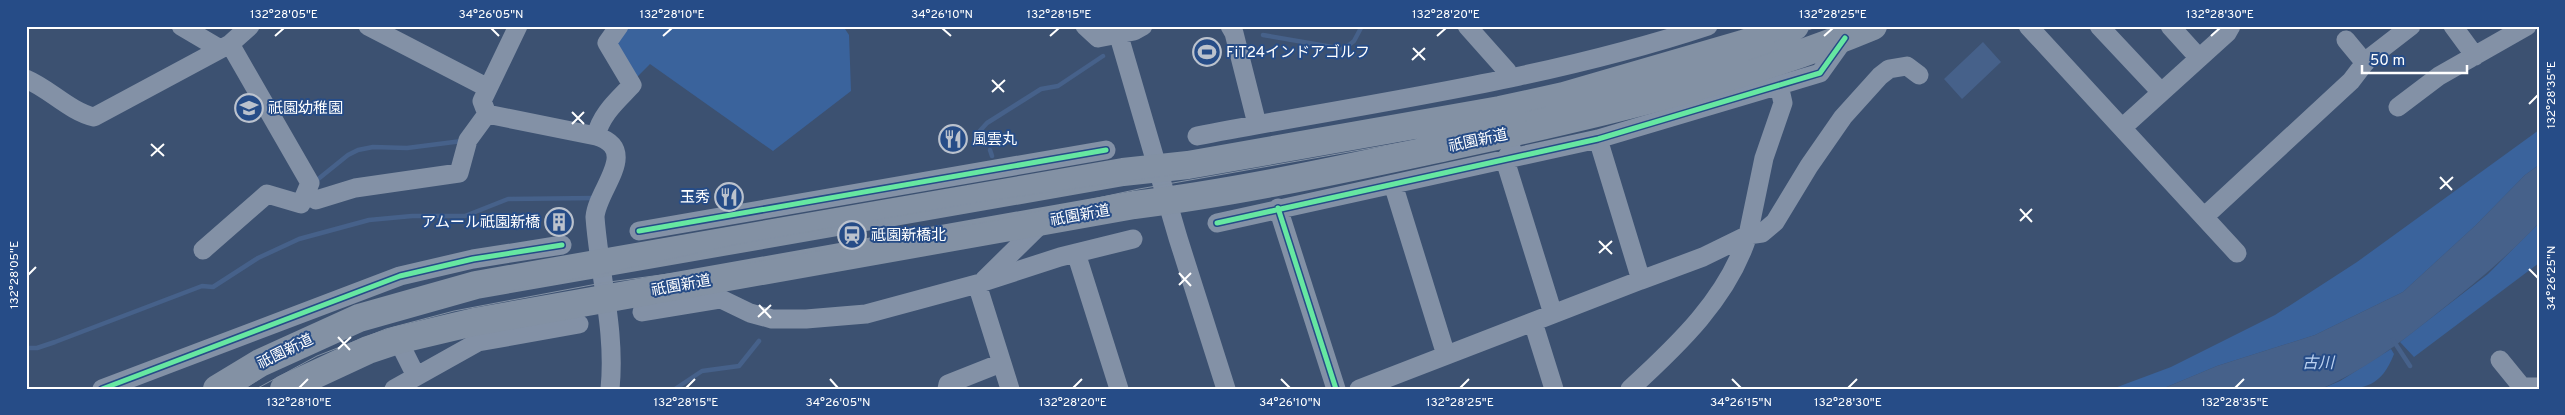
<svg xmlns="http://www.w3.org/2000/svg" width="2565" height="415" font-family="Overpass,'Noto Sans JP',sans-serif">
  <rect width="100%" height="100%" fill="#3c5171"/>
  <!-- green -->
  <path fill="#3a639c" d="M627,26H843L849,35L851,91L773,151L650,64L635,79L615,43Z
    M2539,130V165L2525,175L2476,225L2403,292L2315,335L2217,366L2162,389H2112L2171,367L2275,315L2357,262Z
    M2539,223V263L2414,357L2400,342L2488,274Z
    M2391,349L2394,354C2379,393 2357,389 2321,389L2340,381Z"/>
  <!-- water -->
  <path fill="#46618a" d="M1983,42L2001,62L1962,99L1944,79Z
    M2539,165V223C2507,257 2472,286 2436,314C2400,343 2363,371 2321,389H2162L2217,366L2315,335L2403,292L2476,225L2525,175Z"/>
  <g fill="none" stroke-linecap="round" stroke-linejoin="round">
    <!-- stream -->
    <path stroke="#46618a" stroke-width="4.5" d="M1263,35L1344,49L1354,41L1362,26
      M983,141L977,134L987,123L1041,89L1058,86L1103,56
      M990,150L992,156
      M317,180L348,155L358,150L373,147L407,148L462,141
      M2393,340L2410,366
      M26,348H37L55,342L202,286L213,287L258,258L299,239L369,220L412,216H465L508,199L596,198
      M675,389L702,371L739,366L759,341"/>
    <!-- minor -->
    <path stroke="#8391a6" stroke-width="19" d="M181,26L220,49
      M368,26L488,88
      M1085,26L1098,38L1134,31L1143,26
      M1116,26L1178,238L1226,389
      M1230,26L1234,33L1257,124
      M1467,26L1507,71L1509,78
      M2028,26L2237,253
      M2099,26L2161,92
      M2170,26L2199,58
      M2453,26L2475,56
      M2346,40L2365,63
      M26,79C50,89 69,111 94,117L230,44L250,26
      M2398,107L2439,76L2527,26
      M487,114L596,136C641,150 597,189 595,217C599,274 616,330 610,389
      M2122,128L2227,33L2231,26
      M596,136C601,114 617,101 632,85L607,43L619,26
      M1197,136C1368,103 1542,81 1708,26
      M1512,150L1505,160L1553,314
      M1393,184L1446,355
      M307,193L316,200L355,188L459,173L468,140L487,114L482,101L518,26
      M1278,208L1336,389
      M2204,217L2351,81L2367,60L2411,26
      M1217,223L1598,139L1820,73L1845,38
      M639,231L1106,150
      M203,250L267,194L301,204L310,183L230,44
      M1076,253L1119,389
      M984,280L1044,221
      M1641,280L1703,257L1748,235L1764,158L1783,103L1779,85
      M702,281L721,299L750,313L772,319H806L866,314L977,284L1060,257L1133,239
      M977,284L1010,389
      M642,312L721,299
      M1533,322L1554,389
      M398,340L416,376
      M2500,360L2522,387H2539
      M102,389L400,276L473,259L562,245
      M394,389L478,342L579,324
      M947,389L948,384L1001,363
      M1359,389L1641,280L1598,139
      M1630,389C1678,345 1728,298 1748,235L1762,233L1775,222L1809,166L1843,117L1880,76L1889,69L1907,66L1919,75"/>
    <!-- highway -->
    <path stroke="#8391a4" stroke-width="28" d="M217,389L260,363L359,318L476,285L1123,172L1188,165L1500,110L1564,96L1743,44L1795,26
      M284,389L368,350L398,340L474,322L1134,205C1239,192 1343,169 1446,147C1591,116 1736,83 1873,26"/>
    <!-- tram -->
    <path stroke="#8391a4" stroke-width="1" d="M1453,126C1578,104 1699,69 1819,26
      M410,315L473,298L602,274L738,244L985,201L1194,172
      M244,389L261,378
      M256,389L317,356L386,329L454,311L602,283L742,264L992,221L1139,189L1530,120L1652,90L1747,61L1845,26"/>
    <defs>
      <path id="cycleway" d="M1278,208L1336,389
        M1217,223L1598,139L1820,73L1845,38
        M639,231L1106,150
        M102,389L400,276L473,259L562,245"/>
    </defs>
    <!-- cycleway casing -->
    <use href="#cycleway" stroke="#264c87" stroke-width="8"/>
    <!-- cycleway -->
    <use href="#cycleway" stroke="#66e7a1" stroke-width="5"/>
  </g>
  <!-- ticks -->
  <path fill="none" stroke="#fff" stroke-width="2" d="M491,28L499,36M942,28L951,36M275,36L284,28M663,36L672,28M1050,36L1059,28M1437,36L1446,28M1824,36L1833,28M2211,36L2220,28M1413,48L1425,60M1412,60L1425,48M992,80L1004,92M992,92L1005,80M2529,104L2538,95M572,112L584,124M572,124L584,112M151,144L164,156M151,156L164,144M2440,177L2452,190M2440,189L2453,177M2020,209L2032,222M2020,221L2032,209M1599,241L1612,254M1599,253L1612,241M2529,269L2538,278M1179,273L1191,286M28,275L36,267M1179,285L1191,273M759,305L771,318M758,317L771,305M338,337L350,350M338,349L351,337M830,379L838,388M1281,379L1290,388M1732,379L1741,388M299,388L308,379M686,388L695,379M1073,388L1082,379M1460,388L1469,379M1848,388L1857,379M2235,388L2244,379"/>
  <!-- icons -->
  <defs>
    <symbol id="stadium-ring" viewBox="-11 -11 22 22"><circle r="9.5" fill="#264c87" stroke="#bbc2cd" stroke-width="1.5"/><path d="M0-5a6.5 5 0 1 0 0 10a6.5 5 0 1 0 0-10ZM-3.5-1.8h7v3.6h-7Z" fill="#bbc2cd"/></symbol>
    <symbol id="school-ring" viewBox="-11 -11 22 22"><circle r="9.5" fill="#264c87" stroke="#bbc2cd" stroke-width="1.5"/><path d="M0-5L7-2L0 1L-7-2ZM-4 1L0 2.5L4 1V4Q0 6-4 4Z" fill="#bbc2cd"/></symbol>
    <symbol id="restaurant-ring" viewBox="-11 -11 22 22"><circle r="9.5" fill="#264c87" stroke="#bbc2cd" stroke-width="1.5"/><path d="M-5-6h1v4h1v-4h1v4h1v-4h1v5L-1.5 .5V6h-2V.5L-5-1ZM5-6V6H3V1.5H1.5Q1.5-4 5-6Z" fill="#bbc2cd"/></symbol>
    <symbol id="building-ring" viewBox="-11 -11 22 22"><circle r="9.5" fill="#264c87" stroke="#bbc2cd" stroke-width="1.5"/><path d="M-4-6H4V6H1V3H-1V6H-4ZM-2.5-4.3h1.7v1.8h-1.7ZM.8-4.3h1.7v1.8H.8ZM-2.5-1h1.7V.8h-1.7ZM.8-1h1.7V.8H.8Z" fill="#bbc2cd"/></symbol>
    <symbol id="station-ring" viewBox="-11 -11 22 22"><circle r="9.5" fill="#264c87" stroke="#bbc2cd" stroke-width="1.5"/><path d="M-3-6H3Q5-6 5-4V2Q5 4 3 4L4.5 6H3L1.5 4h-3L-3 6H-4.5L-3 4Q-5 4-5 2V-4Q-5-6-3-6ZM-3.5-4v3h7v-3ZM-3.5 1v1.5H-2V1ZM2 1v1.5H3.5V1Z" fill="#bbc2cd"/></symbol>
  </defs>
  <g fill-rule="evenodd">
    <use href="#stadium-ring" x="1191" y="36" width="32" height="32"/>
    <use href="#school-ring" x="233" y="92" width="32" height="32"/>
    <use href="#restaurant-ring" x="937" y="123" width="32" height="32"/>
    <use href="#restaurant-ring" x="713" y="181" width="32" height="32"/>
    <use href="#building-ring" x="543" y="206" width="32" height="32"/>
    <use href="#station-ring" x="836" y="219" width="32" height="32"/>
  </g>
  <g text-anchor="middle" stroke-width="4" stroke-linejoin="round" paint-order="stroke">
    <!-- poi labels -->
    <g font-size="15" fill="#fff" stroke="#264c87" text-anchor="start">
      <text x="1226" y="57">FiT24インドアゴルフ</text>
      <text x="268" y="113">祇園幼稚園</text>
      <text x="972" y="144">風雲丸</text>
      <text x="710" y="202" text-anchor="end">玉秀</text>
      <text x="540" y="227" text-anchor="end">アムール祇園新橋</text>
      <text x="871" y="240">祗園新橋北</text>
    </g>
    <!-- street labels -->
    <g font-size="15" fill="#fff" stroke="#264c87">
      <text transform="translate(1478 140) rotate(-12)" y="5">祇園新道</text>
      <text transform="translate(1080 215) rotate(-10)" y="5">祇園新道</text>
      <text transform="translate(681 285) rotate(-10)" y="5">祇園新道</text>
      <text transform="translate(285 351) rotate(-26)" y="5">祇園新道</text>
    </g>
    <!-- water labels -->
    <g font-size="16" font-style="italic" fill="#bcd2f0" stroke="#264c87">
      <text x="2318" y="368">古川</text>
    </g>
  </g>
  <!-- border -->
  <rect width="2565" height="415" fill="none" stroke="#264c87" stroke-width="55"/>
  <!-- scale -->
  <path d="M2362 65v8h105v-8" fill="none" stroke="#ffffff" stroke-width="2.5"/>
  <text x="2370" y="65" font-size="15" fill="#ffffff" stroke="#264c87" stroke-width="4" paint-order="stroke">50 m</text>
  <rect x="28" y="28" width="2510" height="360" fill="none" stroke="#fff" stroke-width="2"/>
  <g font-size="12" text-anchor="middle" fill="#fff">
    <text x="284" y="18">132°28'05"E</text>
    <text x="491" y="18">34°26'05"N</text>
    <text x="672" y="18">132°28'10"E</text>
    <text x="942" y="18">34°26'10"N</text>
    <text x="1059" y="18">132°28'15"E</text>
    <text x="1446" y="18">132°28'20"E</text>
    <text x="1833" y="18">132°28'25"E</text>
    <text x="2220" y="18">132°28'30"E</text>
    <text transform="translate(2551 95) rotate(-90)" y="4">132°28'35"E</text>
    <text transform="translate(14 275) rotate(-90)" y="4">132°28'05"E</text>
    <text transform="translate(2551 278) rotate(-90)" y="4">34°26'25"N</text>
    <text x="299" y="406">132°28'10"E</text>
    <text x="686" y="406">132°28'15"E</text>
    <text x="838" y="406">34°26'05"N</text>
    <text x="1073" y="406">132°28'20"E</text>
    <text x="1290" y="406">34°26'10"N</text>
    <text x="1460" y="406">132°28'25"E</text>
    <text x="1741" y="406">34°26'15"N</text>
    <text x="1848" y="406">132°28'30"E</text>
    <text x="2235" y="406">132°28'35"E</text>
  </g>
</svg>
